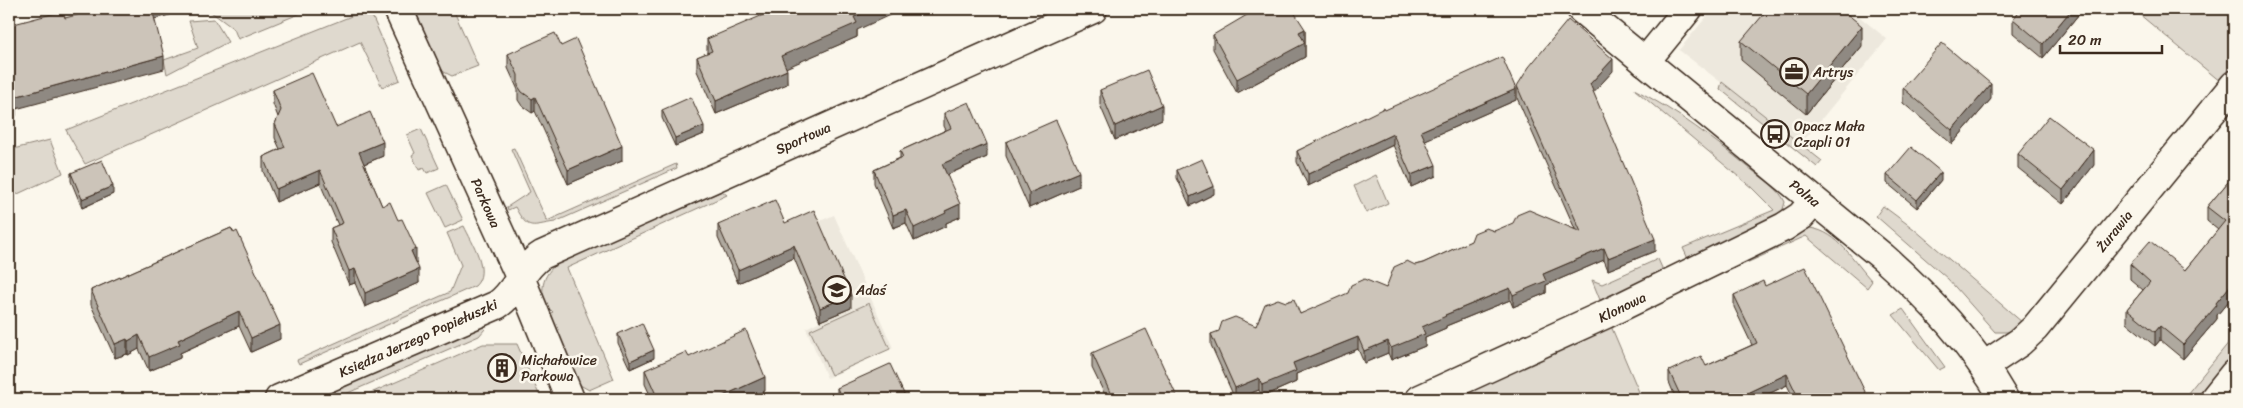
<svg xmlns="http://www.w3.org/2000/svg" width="2243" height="408" font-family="Sriracha,sans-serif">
  <rect width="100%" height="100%" fill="#fbf7ec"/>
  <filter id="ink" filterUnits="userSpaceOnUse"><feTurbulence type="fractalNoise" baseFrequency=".02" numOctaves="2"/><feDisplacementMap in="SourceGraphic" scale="10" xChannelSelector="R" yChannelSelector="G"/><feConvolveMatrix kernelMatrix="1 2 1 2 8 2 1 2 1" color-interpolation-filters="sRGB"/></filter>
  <g filter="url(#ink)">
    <!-- built -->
    <path fill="#ede8dd" d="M1713,9H1850L1887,39L1801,144L1679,50Z
      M834,215L893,348L827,378L806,328L820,321L785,236Z"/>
    <!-- green -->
    <path fill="#dfd9ce" stroke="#8d8276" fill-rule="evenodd" d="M207,9H311L238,39L234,29Z
      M369,9L400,80L382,87L360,42L85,164L66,130Z
      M419,9H453L478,66L452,76L442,71L415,11Z
      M2133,9H2234V68L2221,82Z
      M214,19L228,42L167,74L164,60L198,48L189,21Z
      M1722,82L1822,161L1817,167L1720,89Z
      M1634,89C1677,111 1715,140 1752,170C1763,179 1779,188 1785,202L1782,213L1689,261L1683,248L1774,210L1752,188Z
      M421,129L439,168L427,173L424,168L419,170L412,155L415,153L407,135Z
      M50,140L63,173L9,198V150Z
      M514,148L547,221L676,164L677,168L555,222C532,225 528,232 515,207L508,210L507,207L530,192L511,149Z
      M1376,175L1388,203L1366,213L1354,186Z
      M446,185L463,220L445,228L428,193Z
      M722,191L727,195L567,268L614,379L589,390L580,385L549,315L553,312L551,310L548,311C539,292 541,275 559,262Z
      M1883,206L1914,229L2023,323L2012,332H1995L1948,279L1876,216Z
      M464,226C472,243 491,271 475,286L299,364L297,360L450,292L461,265L447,233Z
      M1810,228C1839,232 1853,261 1872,281L1867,288L1806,236L1658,303Z
      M1658,259L1662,268L1659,276L1602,305L1592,280L1602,284Z
      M869,303L890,349L831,375L810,330Z
      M1903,309L1945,367L1939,370L1893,315Z
      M483,326L485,329L479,336L334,399H315Z
      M1611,326L1642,399H1450Z
      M2234,336V359L2200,399H2183Z
      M483,344H517L541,399H357ZM505,357L514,376L500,383L491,364Z"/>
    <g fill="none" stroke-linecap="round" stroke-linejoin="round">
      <defs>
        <path id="minor" d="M398,9L520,277L570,399
          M1645,62L1688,9
          M1984,366L2020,342L2035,328L2234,85
          M279,399L497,305C516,293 522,267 542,255L1093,9
          M1420,399L1606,314L1784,227L1801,216L1814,201
          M2214,399L2234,374"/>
        <path id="tertiary" d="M1581,9L1883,257C1930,299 1972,343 2004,399"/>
      </defs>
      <!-- minor casing -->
      <use href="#minor" stroke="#3b2a1e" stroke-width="31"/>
      <!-- tertiary casing -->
      <use href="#tertiary" stroke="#3b2a1e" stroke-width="31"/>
      <!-- minor -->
      <use href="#minor" stroke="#fbf7ec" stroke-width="28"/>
      <!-- tertiary -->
      <use href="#tertiary" stroke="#fbf7ec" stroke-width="28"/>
    </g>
    <!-- wall -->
    <path fill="#afa99f" stroke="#3b2a1e" d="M2083,9L2043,58L2013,33V19Z
      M1305,29V57L1237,93L1213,49V35Z
      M857,30V37L786,67L787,84L716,114L697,71V57L707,53V39Z
      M1741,41L1862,46L1806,114L1741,60Z
      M561,46L622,161L568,184L535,111L532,113L522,106L518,100V90L508,68V54Z
      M1613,71L1593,92L1655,251L1608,270L1604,260L1546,285V293L1529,300L1513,307L1510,300L1446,326V328L1425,337V346L1391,360L1388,353L1364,363L1358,349L1296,374V382L1262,397L1259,390L1237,399H1235L1211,345V334L1256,326L1300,314L1386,288L1415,265L1423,263L1494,231L1575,229L1517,98V86Z
      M1903,88L1991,99L1952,144L1903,103Z
      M273,90L336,127L383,156L364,164L382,206L416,262L419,283L365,307L355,283L349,285L331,242V228L338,225L320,183L276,202L263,171V157L280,149L275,138V124L278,117L273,104Z
      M1100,90L1162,119L1115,140L1100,105Z
      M1516,100L1425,140L1436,176L1411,187L1393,145L1308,186L1297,162V151L1385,110Z
      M662,110L704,134L675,146L662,118Z
      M944,113L987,157L947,175L960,217L946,223V226L914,241L906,223L893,228L874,183V170L900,158V151L946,130L944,126Z
      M1006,142L1079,186L1029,208L1006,156Z
      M2018,154L2094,165L2063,204L2018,168Z
      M1177,170L1214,194L1190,206L1177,178Z
      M71,173L113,194L82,208L71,181Z
      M1887,175L1941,180L1917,208L1887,183Z
      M2234,175V295L2217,315V319L2183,359L2160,340L2155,346L2127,323V309L2143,290L2130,279V264L2185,270L2218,230L2207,221V207Z
      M785,223L851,308L820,321L794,258L738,283L718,238V225Z
      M231,228L280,339L251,352L239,326L180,353V358L149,371L139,349L128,355L127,354L115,358L91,305V290Z
      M1765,286L1868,399H1794L1787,385L1758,399H1676L1669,382V371L1706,366L1752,345L1734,307V295Z
      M618,334L654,358L630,369L618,343Z
      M1092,353L1178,399H1107L1092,368Z
      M689,357L765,391L747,399H652L645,384V370Z
      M837,388L905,399H837Z"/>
    <!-- shaded-wall -->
    <path fill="#8f8982" stroke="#3b2a1e" d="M151,9H184V11L151,20Z
      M872,9H903L857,30V37L781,70V56L854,17Z
      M1393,9H1403L1393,13Z
      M2072,9H2083L2043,58V44Z
      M1862,26V46L1806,114V94Z
      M1305,29V57L1237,93V79L1299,32Z
      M164,56V69L16,109V116L9,118V105L14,97Z
      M1613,59V71L1590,96V84Z
      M787,70V84L716,114V101Z
      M1991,84V99L1952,144V130Z
      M1516,89V100L1421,142V131Z
      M535,97V111L532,113V99Z
      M1162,105V119L1115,140V126Z
      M704,126V134L675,146V138Z
      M1393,134V145L1308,186V174Z
      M383,142V156L359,166V152Z
      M987,144V157L942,177V164Z
      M622,146V161L568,184V170Z
      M2094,150V165L2063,204V190Z
      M1436,165V176L1411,187V175Z
      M320,170V183L276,202V189Z
      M1079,172V186L1029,208V193Z
      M1941,172V180L1917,208V200Z
      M113,186V194L82,208V199Z
      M1214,186V194L1190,206V197Z
      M960,204V217L946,223V226L914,241V228L945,211Z
      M906,210V223L893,228V215Z
      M1655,239V251L1608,270V258Z
      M794,245V258L738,283V270Z
      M1604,248V260L1546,285V293L1513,307V295L1543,274Z
      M416,249V263L411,251Z
      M355,269V283L349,285V271Z
      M419,269V283L365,307V293Z
      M2234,281V295L2217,315V319L2183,359V345L2216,303Z
      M1510,288V300L1446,326V328L1425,337V346L1391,360V348L1422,327L1445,315Z
      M851,295V308L820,321V308Z
      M239,311V326L180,353V358L149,371V357L178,340Z
      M280,325V339L251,352V338Z
      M2160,326V340L2155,346V332Z
      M139,335V349L128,355V341Z
      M1358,337V349L1296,374V382L1262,397V385L1293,363Z
      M127,339V354L115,358V344Z
      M1388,341V353L1364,363V351Z
      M654,350V358L630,369V361Z
      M1787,374V385L1758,399H1745L1749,392Z
      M765,377V391L747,399H716Z
      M1259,378V390L1235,399V388Z
      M905,396V399H897Z"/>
    <!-- building -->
    <path fill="#ccc4b9" stroke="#3b2a1e" d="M100,9H152L164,56L14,97L16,103L9,105V19L10,25L63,11L65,18Z
      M777,9H872L854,17L857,23L781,56L787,70L716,101L697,57L712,51L707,39Z
      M1257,9H1292L1305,29L1299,32L1305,43L1237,79L1213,35Z
      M1768,9H1841L1862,26L1806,94L1741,41Z
      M2021,9H2072L2043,44L2013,19Z
      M1568,20L1613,59L1590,84L1655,239L1608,258L1604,248L1543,274L1546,281L1529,288L1513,295L1510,288L1445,315L1446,316L1422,327L1425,334L1391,348L1388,341L1364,351L1358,337L1293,363L1296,371L1262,385L1259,378L1235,388L1211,334L1219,331L1222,322L1235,317L1256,326L1265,304L1278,299L1286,302L1294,299L1300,314L1348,293L1351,285L1364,279L1386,288L1394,267L1407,261L1415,265L1423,263L1471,241L1474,233L1486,228L1494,231L1513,223L1517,215L1529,210L1581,232L1517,86L1529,67Z
      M555,33L561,46L576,39L622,146L568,170L535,97L532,99L522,92L518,86V75L508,54Z
      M1942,43L1991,84L1952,130L1903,88Z
      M1502,57L1516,89L1421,131L1436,165L1411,175L1393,134L1308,174L1297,151L1384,108L1385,110Z
      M1147,70L1162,105L1115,126L1100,90Z
      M312,73L336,127L370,112L383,142L359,152L382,206L390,202L398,220L402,219L416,249L411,251L419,269L365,293L355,269L349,271L331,228L343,223L320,170L276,189L263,157L285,147L275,124L281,110L273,90Z
      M691,97L704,126L675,138L662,110Z
      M969,102L987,144L942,164L960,204L945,211L946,213L914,228L906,210L893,215L874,170L903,157L900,151L951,128L944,113Z
      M2049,116L2094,150L2063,190L2018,154Z
      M1056,120L1079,172L1029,193L1006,142Z
      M1911,147L1941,172L1917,200L1887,175Z
      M1202,159L1214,186L1190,197L1177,170Z
      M102,160L113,186L82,199L71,173Z
      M2234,175V281L2216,303L2217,305L2183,345L2160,326L2155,332L2127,309L2150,282L2130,264L2150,241L2185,270L2225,221L2207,207Z
      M775,200L785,223L814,210L851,295L820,308L794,245L738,270L718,225Z
      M231,228L234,233L237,231L280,325L251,338L239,311L178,340L180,344L149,357L139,335L128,341L127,339L115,344L91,290Z
      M1805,267L1868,398L1864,399H1799L1787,374L1749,392L1751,396L1745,399H1682L1669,371L1701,356L1706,366L1757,343L1734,295L1763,281L1765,286Z
      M642,323L654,350L630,361L618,334Z
      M1146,329L1178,399H1113L1092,353Z
      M746,330L765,377L716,399H658L645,370L686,352L689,357Z
      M890,364L905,396L897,399H842L837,388Z"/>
  </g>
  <!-- icons -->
  <defs>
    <symbol id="office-ring" viewBox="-11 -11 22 22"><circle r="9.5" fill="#fbf7ec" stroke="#3b2a1e" stroke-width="1.5"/><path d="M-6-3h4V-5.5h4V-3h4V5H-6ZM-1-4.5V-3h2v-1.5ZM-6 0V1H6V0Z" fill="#3b2a1e"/></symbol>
    <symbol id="bus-ring" viewBox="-11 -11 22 22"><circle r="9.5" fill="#fbf7ec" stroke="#3b2a1e" stroke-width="1.5"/><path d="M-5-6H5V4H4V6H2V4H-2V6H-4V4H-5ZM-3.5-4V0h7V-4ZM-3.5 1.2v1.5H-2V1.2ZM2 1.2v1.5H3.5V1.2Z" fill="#3b2a1e"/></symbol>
    <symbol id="school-ring" viewBox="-11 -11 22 22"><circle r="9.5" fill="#fbf7ec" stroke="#3b2a1e" stroke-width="1.5"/><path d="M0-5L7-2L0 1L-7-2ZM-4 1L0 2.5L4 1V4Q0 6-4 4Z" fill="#3b2a1e"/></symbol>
    <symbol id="building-ring" viewBox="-11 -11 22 22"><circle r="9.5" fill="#fbf7ec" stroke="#3b2a1e" stroke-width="1.5"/><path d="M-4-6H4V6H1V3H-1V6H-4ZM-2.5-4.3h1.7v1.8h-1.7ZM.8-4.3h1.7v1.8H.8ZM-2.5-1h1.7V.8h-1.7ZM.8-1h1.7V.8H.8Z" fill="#3b2a1e"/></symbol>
  </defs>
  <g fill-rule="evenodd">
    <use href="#office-ring" x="1778" y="56" width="32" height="32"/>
    <use href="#bus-ring" x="1759" y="118" width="32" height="32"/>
    <use href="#school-ring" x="821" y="274" width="32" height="32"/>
    <use href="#building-ring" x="486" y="352" width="32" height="32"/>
  </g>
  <g text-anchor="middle" stroke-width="5" stroke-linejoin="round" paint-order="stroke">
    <!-- poi labels -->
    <g font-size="14" fill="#3b2a1e" stroke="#fbf7ec" text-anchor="start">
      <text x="1813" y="77">Artrys</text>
      <text x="1794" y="131">Opacz Mała<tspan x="1794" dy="16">Czapli 01</tspan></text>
      <text x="856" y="295">Adaś</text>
      <text x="521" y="365">Michałowice<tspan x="521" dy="16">Parkowa</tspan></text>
    </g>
    <!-- street labels -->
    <g font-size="14" fill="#3b2a1e" stroke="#fbf7ec">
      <text transform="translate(803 138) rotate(-24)" y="5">Sportowa</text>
      <text transform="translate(1805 193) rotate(39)" y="5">Polna</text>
      <text transform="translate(486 203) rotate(66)" y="5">Parkowa</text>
      <text transform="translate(2114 231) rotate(-51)" y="5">Żurawia</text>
      <text transform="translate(1622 307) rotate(-26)" y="5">Klonowa</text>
      <text transform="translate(418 338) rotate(-24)" y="5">Księdza Jerzego Popiełuszki</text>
    </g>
  </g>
  <!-- margin -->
  <rect width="2243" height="408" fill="none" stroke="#fbf7ec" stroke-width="30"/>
  <rect x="15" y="15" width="2213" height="378" fill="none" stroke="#3b2a1e" stroke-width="2" filter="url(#ink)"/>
  <!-- scale -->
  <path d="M2060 45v8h102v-8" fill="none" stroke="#3b2a1e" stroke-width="2.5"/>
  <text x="2068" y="45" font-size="15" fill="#3b2a1e" stroke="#fbf7ec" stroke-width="4" paint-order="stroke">20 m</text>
</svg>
